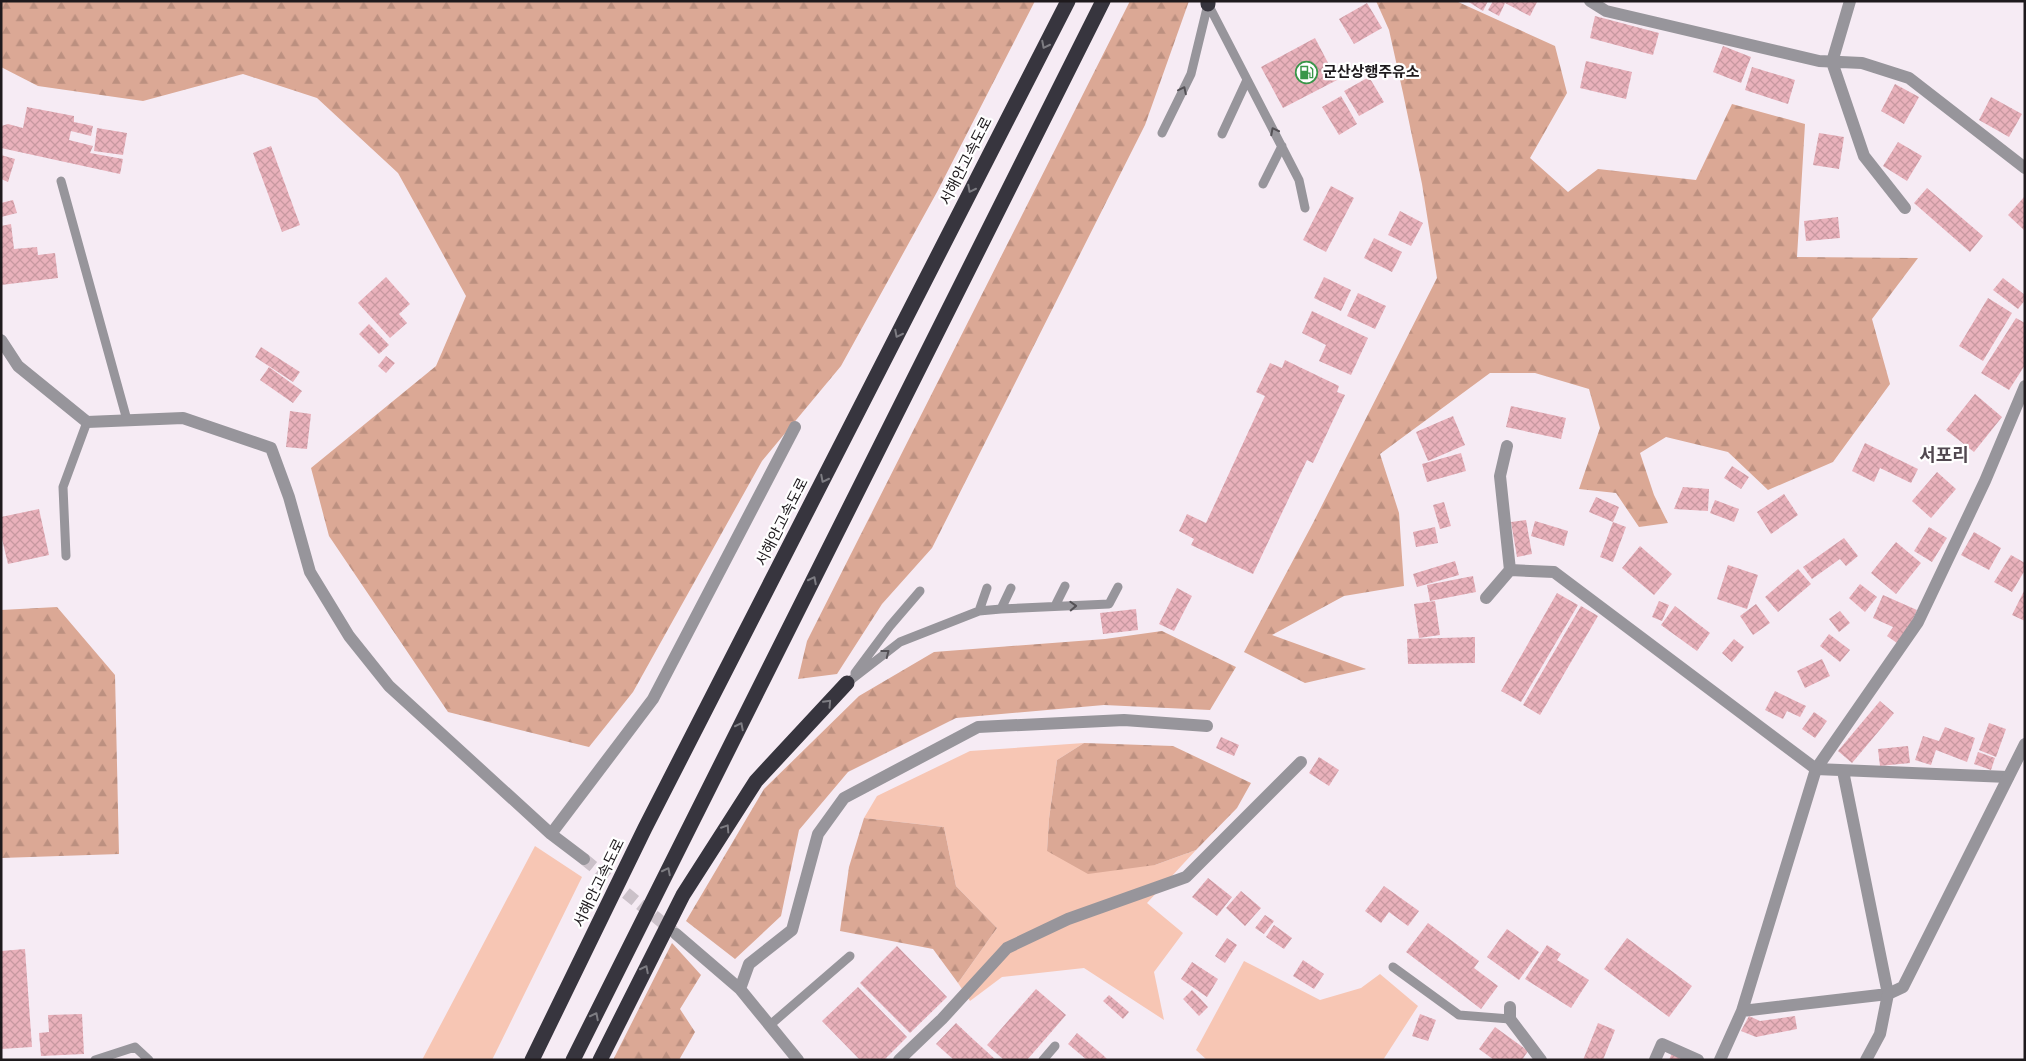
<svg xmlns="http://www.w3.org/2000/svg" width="2026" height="1061" font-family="Commissioner,'Noto Sans KR',sans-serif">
  <defs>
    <pattern id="forest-firs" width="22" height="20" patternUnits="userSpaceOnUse" patternTransform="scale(1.25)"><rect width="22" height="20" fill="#dba895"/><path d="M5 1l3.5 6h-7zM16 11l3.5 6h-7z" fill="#bc9080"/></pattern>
    <pattern id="building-cross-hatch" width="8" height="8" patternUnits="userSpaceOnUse" patternTransform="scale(1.25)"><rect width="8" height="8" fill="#e9b1bb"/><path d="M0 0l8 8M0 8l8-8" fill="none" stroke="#c798a0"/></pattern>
  </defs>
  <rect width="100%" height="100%" fill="#f6ebf4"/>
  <!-- green -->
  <path fill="#f7c6b4" d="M1084,743L1057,760L1049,819L1047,851L1155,865L1196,850L1147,903L1183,933L1154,972L1164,1020L1084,968L1002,977L970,1001L958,983L997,928L956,886L944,827L864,818L877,796L970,751Z
    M535,846L582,877L492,1060H422Z
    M1244,961L1320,1000L1361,988L1380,974L1418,1006L1383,1060H1207L1196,1050Z"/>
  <!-- forest -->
  <path fill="url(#forest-firs)" d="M1,1H1035L937,192L841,366L762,461L633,692L589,747L448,712L329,536L311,468L436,366L466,296L398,173L317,98L243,74L143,101L38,86L1,67Z
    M1130,1H1189L1145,125L932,548L882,604L837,674L798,679L807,641Z
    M1376,1H1456L1555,46L1567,93L1530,158L1568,192L1598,169L1696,180L1732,104L1805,124L1797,257L1918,258L1872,319L1890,384L1833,462L1768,490L1728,452L1666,437L1640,453L1654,495L1668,523L1639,527L1616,493L1579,489L1600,428L1589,389L1535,373H1490L1380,454L1399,513L1404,586L1344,596L1272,635L1366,669L1305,683L1244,652L1313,523L1437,278L1422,184L1403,93L1389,30Z
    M57,607L115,675L119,854L1,858V610Z
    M1162,631L1236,667L1210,710L1104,705L956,718L848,772L799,830L781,916L735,959L686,921L764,789L859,696L934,652L1105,639Z
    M1084,743L1173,746L1251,783L1237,808L1196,850L1155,865L1088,874L1047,851L1049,819L1057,760Z
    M864,818L944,827L956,886L997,928L958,983L933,949L840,931L849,867Z
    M672,943L701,975L680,1009L695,1032L679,1060H613Z"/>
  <!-- building -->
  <path fill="url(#building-cross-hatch)" d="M1467,1H1488L1483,11Z
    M1493,1H1535L1537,2L1530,16L1505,3L1499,16L1488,10Z
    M1367,3L1382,28L1354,44L1339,19Z
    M1595,16L1659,33L1653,55L1590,38Z
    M1315,38L1337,80L1283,108L1261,67Z
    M1723,46L1751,57L1741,83L1713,72Z
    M1586,61L1632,72L1626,99L1580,88Z
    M1752,67L1795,80L1788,104L1745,90Z
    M1369,77L1384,102L1359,116L1344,91Z
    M1895,84L1919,97L1904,124L1881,111Z
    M1341,96L1357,124L1339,135L1322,107Z
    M1991,97L2022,114L2009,137L1979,120Z
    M27,107L74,116V122L93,126L91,136L71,131L69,140L93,146L90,153L123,159L120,174L1,148V126L8,124L23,128Z
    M97,128L127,133L123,155L94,151Z
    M1819,133L1844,137L1839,169L1813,165Z
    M1898,142L1922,156L1907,181L1883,166Z
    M271,146L300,225L282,232L253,153Z
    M1,155L15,159L8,182L1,179Z
    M1331,186L1354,198L1326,252L1303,240Z
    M1927,188L1983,236L1970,252L1914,203Z
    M2025,196V231L2008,215Z
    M13,200L17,213L1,217V203Z
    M1400,211L1423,223L1411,246L1388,235Z
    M1838,217L1840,238L1806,241L1804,221Z
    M11,224L14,249L37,247L38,255L55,253L58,278L1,285V226Z
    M1374,238L1402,252L1392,272L1364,258Z
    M386,277L410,304L399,314L407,323L390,338L358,303Z
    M1324,277L1351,290L1341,311L1314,298Z
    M2003,278L2025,295V300L2018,309L1993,290Z
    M1358,293L1386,306L1375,329L1347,316Z
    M1988,298L2012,313L1983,361L1959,346Z
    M1312,311L1368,338L1351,375L1319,361L1326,345L1302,333Z
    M2016,318L2025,323V365L2009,390L1981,373Z
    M369,324L389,345L379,354L359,334Z
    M261,347L300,372L293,382L255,357Z
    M386,356L395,363L386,373L378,366Z
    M1285,360L1339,386L1337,392L1345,395L1313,463L1307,460L1253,574L1191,545L1194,539L1179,531L1187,514L1206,523L1265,396L1256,392L1270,363L1282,368Z
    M269,367L302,391L293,403L260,380Z
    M1975,394L2002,417L1974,452L1946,430Z
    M1511,406L1566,418L1561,439L1506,427Z
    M290,411L311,414L307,449L286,447Z
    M1453,416L1465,445L1428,461L1416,432Z
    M1865,443L1918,469L1911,483L1880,468L1874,482L1852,471Z
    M1461,453L1466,471L1427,482L1422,464Z
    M1732,466L1749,477L1741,489L1724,478Z
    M1937,472L1956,489L1931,518L1912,501Z
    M1683,487L1709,489L1708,511L1674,509Z
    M1784,494L1798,515L1771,534L1757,512Z
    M1596,497L1619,507L1613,522L1589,512Z
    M1715,500L1739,509L1734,522L1710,513Z
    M1444,502L1451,526L1440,529L1433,505Z
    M39,509L49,555L8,564L1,535V517Z
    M1526,520L1532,554L1517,557L1511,522Z
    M1535,521L1568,531L1564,546L1531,536Z
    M1613,522L1626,527L1613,562L1600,557Z
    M1435,527L1438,543L1416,547L1413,532Z
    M1929,527L1947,538L1932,562L1914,551Z
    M1974,532L2001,548L1989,570L1961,555Z
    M1844,538L1858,556L1846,566L1840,559L1812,579L1803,567Z
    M1896,542L1921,563L1896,594L1871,573Z
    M1640,546L1672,574L1654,595L1622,568Z
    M2011,555L2025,563V570L2012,592L1994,582Z
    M1455,561L1459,575L1417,587L1413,574Z
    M1728,565L1758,575L1747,609L1717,599Z
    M1798,569L1811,584L1778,612L1765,597Z
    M1473,576L1476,592L1430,601L1427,585Z
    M1860,584L1877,597L1865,612L1849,598Z
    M1177,588L1192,596L1174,631L1159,624Z
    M2025,589V621L2012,615Z
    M1557,593L1578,605L1521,702L1501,691Z
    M1883,595L1917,610L1907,633L1897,643L1887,636L1893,627L1873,618Z
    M1435,601L1440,635L1419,638L1414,604Z
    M1659,601L1669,605L1662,621L1652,617Z
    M1756,604L1770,623L1753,635L1740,616Z
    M1581,606L1598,616L1540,715L1523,705Z
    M1675,606L1710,633L1697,651L1661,625Z
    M1136,609L1138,630L1103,634L1100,613Z
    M1840,611L1850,623L1839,632L1829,619Z
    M1829,634L1850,650L1840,662L1820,646Z
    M1475,637V663L1408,664L1407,639Z
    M1734,639L1744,647L1732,662L1722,653Z
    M1822,659L1830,676L1805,688L1797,671Z
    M1775,691L1806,706L1800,717L1787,711L1783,719L1765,710Z
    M1880,701L1894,713L1852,763L1838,751Z
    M1814,712L1827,721L1815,738L1802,729Z
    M1989,723L2006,729L1996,757L1979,750Z
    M1945,727L1975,738L1967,762L1936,750L1931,765L1915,760L1923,736L1939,741Z
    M1221,737L1239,745L1234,756L1216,748Z
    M1908,746L1910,763L1880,766L1878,749Z
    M1978,752L1995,758L1991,770L1974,764Z
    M1319,757L1339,770L1329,786L1309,773Z
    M1208,878L1232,897L1217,916L1192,897Z
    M1384,886L1419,911L1408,926L1389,912L1381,923L1365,911Z
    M1241,891L1261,908L1245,926L1226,908Z
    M1265,915L1274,921L1264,934L1255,928Z
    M1428,923L1479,961L1474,968L1498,986L1481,1009L1406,952Z
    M1274,925L1292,938L1284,949L1266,937Z
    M1507,929L1539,952L1519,980L1487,957Z
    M1227,938L1237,945L1225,963L1215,956Z
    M1627,938L1692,986L1669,1017L1604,969Z
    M1547,945L1561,954L1557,960L1589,980L1571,1008L1525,979Z
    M897,946L947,997L910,1033L860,983Z
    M25,949L32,1047L1,1049V951Z
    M1303,960L1324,974L1314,989L1293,976Z
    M1192,962L1218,979L1207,997L1181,979Z
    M858,987L907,1037L884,1060H860L822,1021Z
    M1036,989L1066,1015L1027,1060H1004L987,1045Z
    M1192,990L1208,1007L1199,1016L1183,999Z
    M1109,995L1129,1012L1123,1019L1103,1001Z
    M82,1014L84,1054L41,1056L39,1033L49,1032L48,1015Z
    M1420,1014L1436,1020L1428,1041L1412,1036Z
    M1749,1016L1760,1021L1795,1016L1797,1029L1756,1037L1741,1031Z
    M956,1023L974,1040L996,1060H954L936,1044Z
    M1598,1023L1615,1030L1603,1060H1583Z
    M1495,1027L1528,1051L1522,1060H1494L1479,1049Z
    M1077,1033L1103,1055L1108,1060H1087L1068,1044Z
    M1673,1051L1690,1060H1669Z"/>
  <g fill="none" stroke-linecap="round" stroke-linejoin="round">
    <!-- minor-tunnel -->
    <path stroke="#cbc1c9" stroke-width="12" stroke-dasharray="12 6" stroke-linecap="butt" d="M584,859L674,932"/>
    <!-- service -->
    <path stroke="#97959b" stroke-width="9" d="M1208,4L1299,180L1305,208
      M1162,133L1191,74L1208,4
      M1222,134L1247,80
      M61,181L127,420
      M1263,184L1282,146
      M66,556L63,487L87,422
      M1055,606L1065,586
      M1001,609L1011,588
      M979,611L987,588
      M855,673L890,626L920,591
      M847,683L900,642L979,611L1001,609L1109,604L1118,587
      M1393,967L1459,1015L1510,1019
      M770,1025L850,956
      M95,1060L135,1047L149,1060
      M1043,1060L1055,1046"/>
    <!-- minor -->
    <path stroke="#97959b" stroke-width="12" d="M1590,1L1606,11L1819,61L1862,63L1909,78L2025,168
      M1850,1L1832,62L1864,156L1905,208
      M1,340L18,366L87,422L183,418L271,448L289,497L310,572L349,636L389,686L551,834
      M1507,446L1500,476L1510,570
      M1486,598L1510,570L1554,572L1816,769L2008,777
      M584,859L551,834L653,699L795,427
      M676,934L740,989
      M1510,1007V1019L1541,1060
      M1742,1011L1888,994L1843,771
      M798,1060L740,989L749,964L792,930L818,834L844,798L978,727L1124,720L1207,726
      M899,1060L942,1019L1007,948L1068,919L1186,877L1301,762
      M1655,1060L1662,1044L1698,1060
      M1720,1060L1742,1011L1816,769L1918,622L1985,481L2025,386"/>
    <!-- tertiary -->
    <path stroke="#97959b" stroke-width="12" d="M1866,1060L1880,1034L1888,994L1903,987L2025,744"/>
    <!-- motorway -->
    <path stroke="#37353e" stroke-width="15" d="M1208,4V1
      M532,1060L645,828L1068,1
      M573,1060L1103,1
      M600,1060L683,895L756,781L847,683"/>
  </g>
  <!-- one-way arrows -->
  <defs><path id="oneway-chevron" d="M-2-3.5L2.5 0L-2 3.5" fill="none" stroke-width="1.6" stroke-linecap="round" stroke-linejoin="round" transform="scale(1.25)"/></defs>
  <g stroke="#7d7c82">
    <use href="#oneway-chevron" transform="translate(1045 45) rotate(117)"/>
    <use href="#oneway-chevron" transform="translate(971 189) rotate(117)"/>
    <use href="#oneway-chevron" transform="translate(898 334) rotate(117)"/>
    <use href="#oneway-chevron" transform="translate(824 479) rotate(117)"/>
    <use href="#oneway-chevron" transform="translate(813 580) rotate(-63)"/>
    <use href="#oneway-chevron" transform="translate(828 703) rotate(-47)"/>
    <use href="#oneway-chevron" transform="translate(740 726) rotate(-63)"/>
    <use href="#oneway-chevron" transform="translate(726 828) rotate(-57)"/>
    <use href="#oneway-chevron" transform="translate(667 871) rotate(-63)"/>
    <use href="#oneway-chevron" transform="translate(645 969) rotate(-63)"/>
    <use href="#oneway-chevron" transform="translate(595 1016) rotate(-63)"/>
  </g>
  <g stroke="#545156">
    <use href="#oneway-chevron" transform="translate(1183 90) rotate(-64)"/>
    <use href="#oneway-chevron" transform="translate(1274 131) rotate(-117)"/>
    <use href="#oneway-chevron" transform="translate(1073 606) rotate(-2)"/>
    <use href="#oneway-chevron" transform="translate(886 653) rotate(-38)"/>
  </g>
  <!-- icons -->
  <defs>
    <symbol id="fuel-ring" viewBox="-11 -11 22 22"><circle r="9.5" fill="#fff" stroke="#389648" stroke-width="1.5"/><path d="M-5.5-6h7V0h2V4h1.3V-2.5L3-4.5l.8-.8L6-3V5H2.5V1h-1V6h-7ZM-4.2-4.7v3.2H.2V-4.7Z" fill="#389648"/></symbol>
  </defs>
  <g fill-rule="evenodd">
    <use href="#fuel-ring" x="1294" y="60" width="25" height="25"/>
  </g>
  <g text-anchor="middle" stroke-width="4.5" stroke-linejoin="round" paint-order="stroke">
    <!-- poi labels -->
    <g font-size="15" font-weight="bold" fill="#1e1a1d" stroke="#fff" text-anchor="start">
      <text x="1323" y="77">군산상행주유소</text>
    </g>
    <!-- street labels -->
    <g font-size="15" fill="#1e1a1d" stroke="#fff">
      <text transform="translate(966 161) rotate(-63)" y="5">서해안고속도로</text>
      <text transform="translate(782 522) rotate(-63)" y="5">서해안고속도로</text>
      <text transform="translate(599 883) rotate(-64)" y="5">서해안고속도로</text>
    </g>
    <!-- quarter labels -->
    <g font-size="18" font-weight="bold" fill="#514850" stroke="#fff">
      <text x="1944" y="461">서포리</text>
    </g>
  </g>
  <!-- border -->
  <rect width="2026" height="1061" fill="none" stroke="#1e1a1d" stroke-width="5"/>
</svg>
